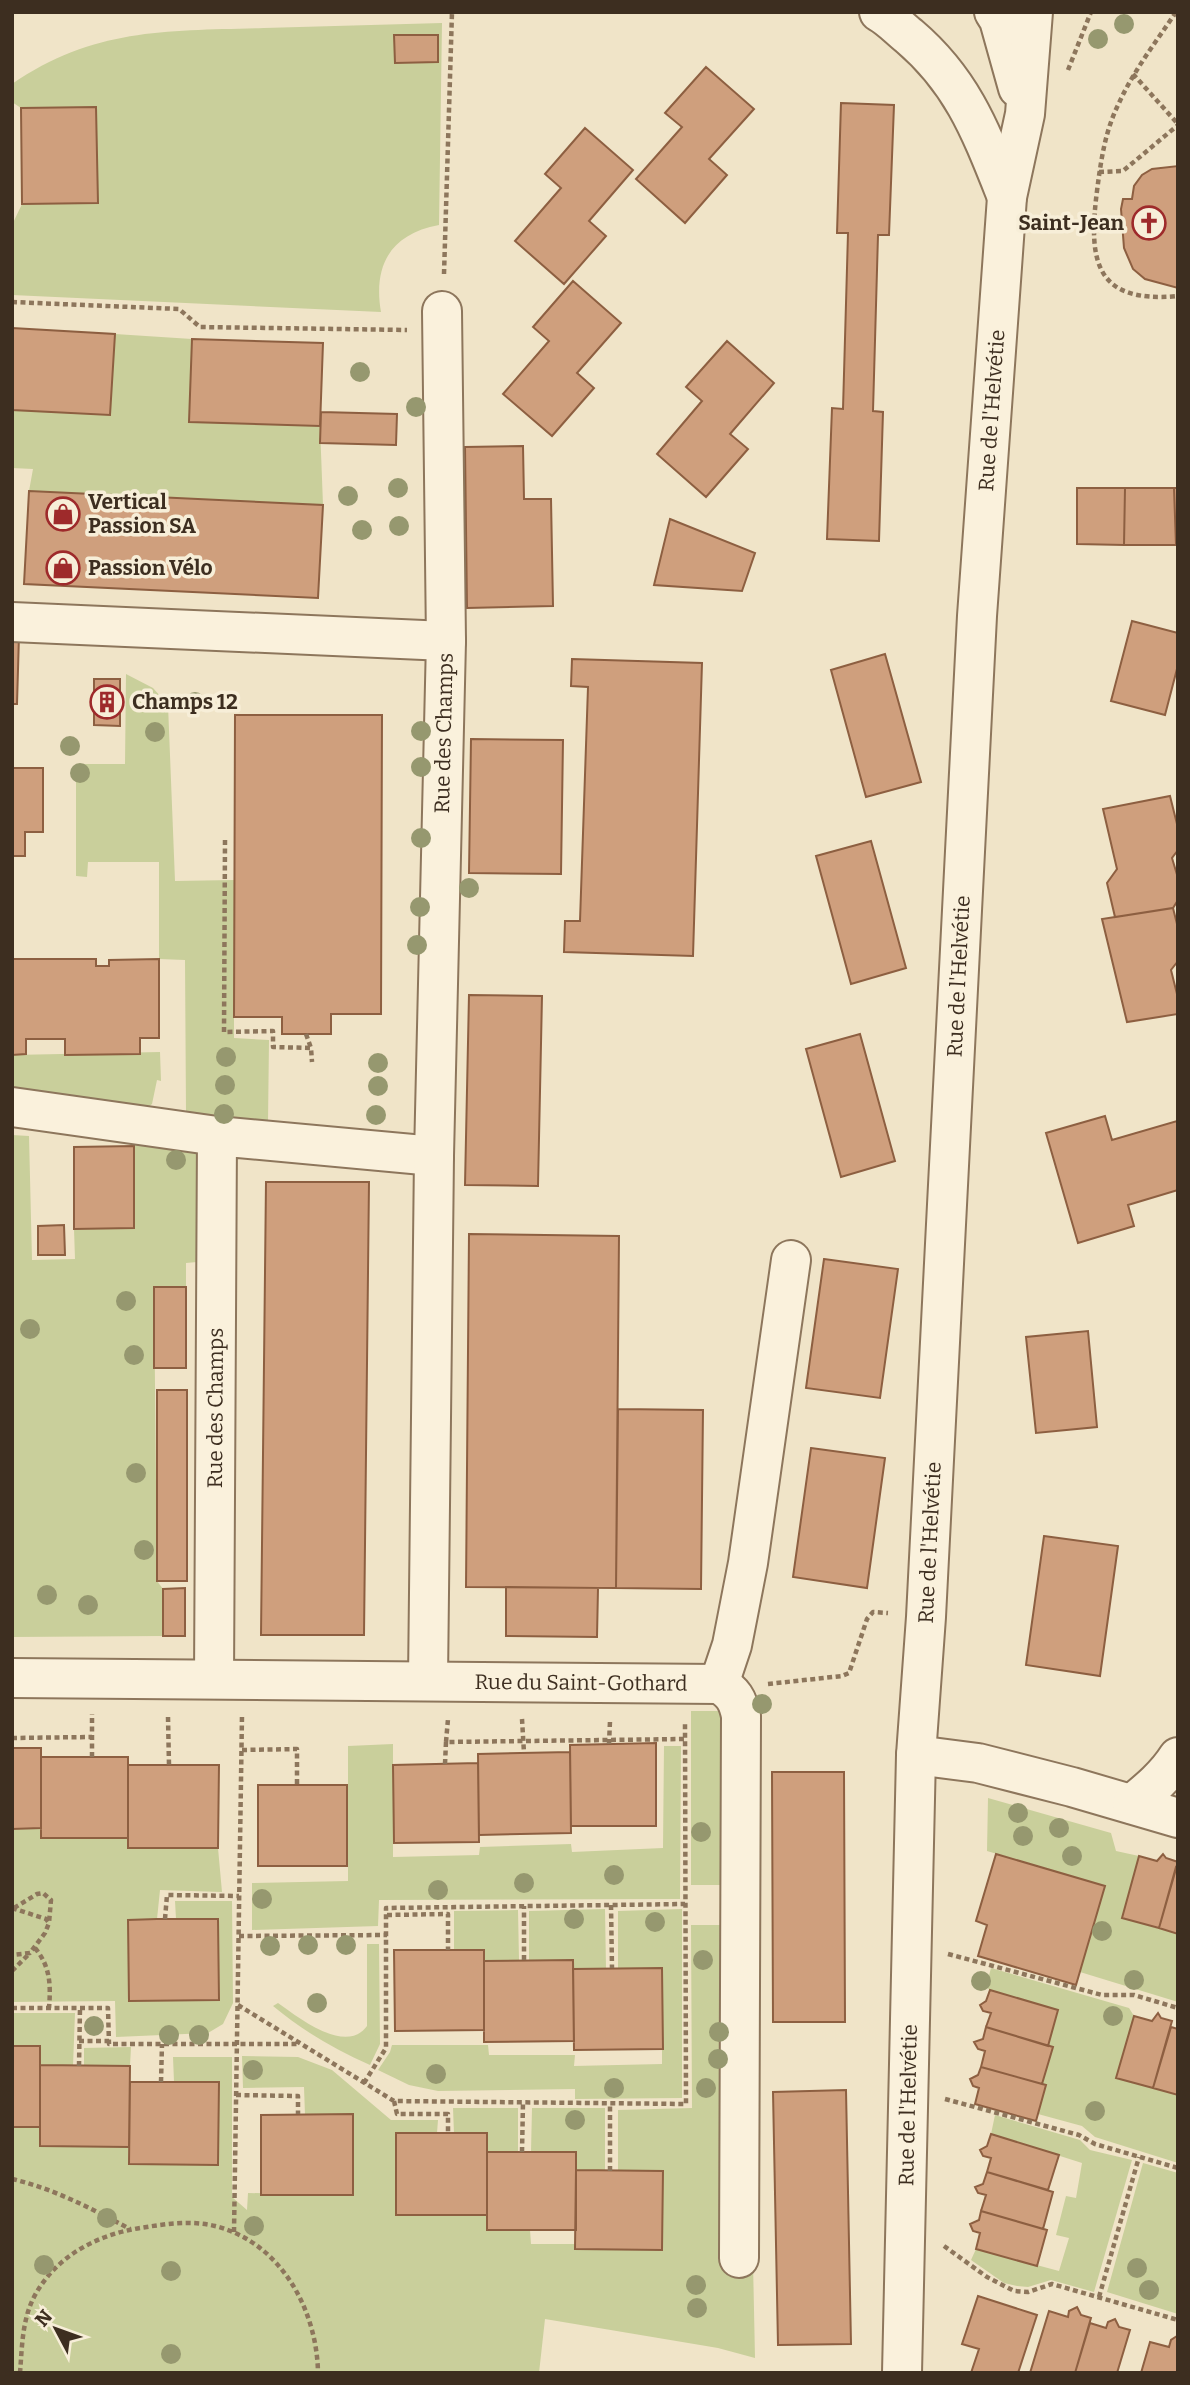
<svg xmlns="http://www.w3.org/2000/svg" width="1190" height="2385" font-family="Bitter,serif">
  <rect width="100%" height="100%" fill="#f0e4c8"/>
  <!-- green -->
  <path fill="#c9cf9b" d="M442,23L439,225C390,234 373,266 381,312L12,295V225L22,204L98,202L96,108H21L12,102V84C95,27 169,31 264,28C323,26 383,25 442,23Z
    M115,334L192,339L190,422L320,426L323,505L29,491L33,469L12,468V410L110,415Z
    M126,674L153,688L168,705L175,881L234,880V1038L269,1040L268,1122L202,1120L186,1111L185,960L159,959V862H88L87,877L76,876V764H125Z
    M160,1052L161,1081L157,1080L152,1104L147,1108L12,1090V1055Z
    M12,1135L29,1136L32,1260L75,1259L74,1229L134,1228V1146L138,1141L199,1153L197,1262L186,1263V1287H154L157,1581L163,1589V1636L12,1637Z
    M691,1711H728V1885H691Z
    M393,1744V1857L479,1855L480,1847L571,1844L572,1852L663,1848L664,1746H681L680,1899L379,1900L378,1926L252,1930V1883L348,1881V1746Z
    M988,1798L1111,1833L1116,1851L1139,1856L1122,1918L1178,1934V2002L1080,1972L1105,1886L987,1851Z
    M41,1828V1838H128V1848H218L222,1892L160,1890L157,1919L128,1920L129,2001L218,2000V1919H176L175,1901H232L233,2003L223,2024L208,2033L116,2037L115,2001L12,2002V1829Z
    M605,1909L606,1969H573V1960H529V1911Z
    M682,1909V2098L575,2099V2089L438,2091L409,2085L378,2070L390,2052L392,2045H488L489,2055H575L574,2066L662,2064V1968H618V1911Z
    M518,1910L519,1960L484,1961L483,1950H454V1911Z
    M691,1925H725L753,2262L755,2358L718,2348L545,2319L539,2373H12V2127H40V2146L129,2147L218,2165L219,2083L174,2082L173,2057H232V2197L247,2210L248,2193L352,2195L305,2115L304,2087L243,2088L242,2056L298,2057L332,2070L391,2120H438L437,2133L396,2134V2215H487V2230H530L531,2244H575V2249L663,2171H618V2110L692,2108Z
    M367,1944H379L380,2044L370,2065C334,2049 303,2031 273,2006L278,2003C299,2018 346,2055 367,2026Z
    M991,1968L1129,2008L1134,2016L1116,2078L1178,2095V2163L1095,2137L1082,2126L1038,2114L1046,2086L1042,2084L1048,2046L1058,2010L990,1990L986,1987Z
    M12,2013H75L73,2066L40,2065V2046H12Z
    M131,2047L130,2066H84V2048Z
    M453,2108H518V2151L487,2152L454,2134Z
    M532,2108H605V2170H576L575,2152H531Z
    M995,2115L1080,2140L1090,2150L1132,2160L1094,2292L1051,2280L1028,2287L1017,2286L1004,2283L971,2260L976,2249L1059,2271L1069,2238L1056,2235L1066,2196L1076,2198L1082,2163L991,2134Z
    M1143,2163L1178,2173V2314L1107,2292Z"/>
  <!-- building -->
  <path fill="#cf9f7d" stroke="#8d5f41" stroke-width="2" d="M394,35H438V62L395,63Z
    M706,67L754,109L709,159L727,175L685,223L636,179L682,127L665,113Z
    M841,103L894,105L889,235H878L873,411L883,412L879,541L827,539L832,408L843,409L848,233H837Z
    M96,107L98,203L22,204L21,108Z
    M585,128L633,170L589,221L606,236L564,284L515,241L561,188L545,174Z
    M1178,166V288L1145,279L1133,269L1124,248L1121,209L1123,199H1132L1134,186L1142,175L1152,169Z
    M573,281L621,323L577,373L594,388L552,436L503,394L549,341L533,327Z
    M12,328L115,334L110,415L12,410Z
    M192,339L323,343L320,426L189,422Z
    M727,341L774,383L730,434L748,449L706,497L657,454L702,401L686,387Z
    M321,412L397,414L396,445L320,443Z
    M523,446L524,499H551L553,606L467,608L465,447Z
    M1077,488H1125L1124,545L1077,544Z
    M1125,488H1174L1176,545H1124Z
    M1174,488H1178V545H1176Z
    M29,491L323,505L318,598L24,584Z
    M670,519L755,553L742,591L654,585Z
    M1132,621L1178,633V665L1165,715L1111,701Z
    M12,635H19L17,704H12Z
    M885,654L921,782L866,797L831,670Z
    M572,659L702,663L693,956L564,952L565,921H580L588,687L571,686Z
    M94,679H120V726L94,725Z
    M235,715H382L381,1014H331V1034H282V1017H234Z
    M471,739L563,740L561,874L469,873Z
    M12,768H43V832H25V856H12Z
    M1170,796L1178,828V850L1172,858L1178,878V900L1173,908L1115,917L1107,883L1117,869L1103,809Z
    M871,841L906,968L851,984L816,856Z
    M1173,908L1178,928V961L1171,970L1178,998V1014L1127,1022L1102,919Z
    M12,959H96V966H109V960L159,959V1038H140V1054L65,1055V1039H26V1054L12,1055Z
    M469,995L542,996L538,1186L465,1185Z
    M860,1034L895,1161L841,1177L806,1049Z
    M1105,1116L1112,1140L1177,1121L1178,1190L1128,1205L1134,1226L1078,1243L1046,1133Z
    M134,1146V1228L74,1229V1147Z
    M266,1182H369L364,1635H261Z
    M64,1225L65,1255H38V1226Z
    M469,1234L619,1236L616,1588L466,1587Z
    M824,1259L898,1269L880,1398L806,1388Z
    M154,1287H186V1368H154Z
    M1088,1331L1097,1427L1036,1433L1026,1337Z
    M157,1390H187V1581H157Z
    M618,1409L703,1410L701,1589L616,1588Z
    M811,1448L885,1458L867,1588L793,1577Z
    M1044,1536L1118,1546L1100,1676L1026,1665Z
    M506,1587L598,1588L597,1637L506,1636Z
    M185,1588V1636H163V1589Z
    M656,1743V1826H571L570,1745Z
    M12,1748H41V1828L12,1829Z
    M570,1752L571,1833L479,1835L478,1754Z
    M41,1757H128V1838H41Z
    M478,1763L479,1842L394,1843L393,1765Z
    M128,1765H219L218,1848H128Z
    M772,1772H844L845,2022H773Z
    M258,1785H347V1866H258Z
    M996,1854L1105,1886L1076,1985L978,1956L987,1925L976,1921Z
    M1163,1854L1166,1858L1178,1862L1159,1928L1122,1918L1139,1856L1157,1861Z
    M1176,1867L1178,1868V1934L1159,1928Z
    M157,1919H218L219,2000L129,2001L128,1920Z
    M394,1950H484V2030L395,2031Z
    M573,1960L574,2041L484,2042V1961Z
    M662,1968L663,2049L574,2050L573,1969Z
    M990,1990L1058,2010L1048,2046L986,2027L991,2013L983,2011L980,2005L986,2001Z
    M1158,2013L1161,2018L1172,2021L1153,2088L1116,2078L1134,2016L1152,2021Z
    M986,2027L1053,2047L1042,2084L981,2067L985,2051L978,2049L974,2042L983,2039Z
    M1171,2027L1178,2029V2095L1153,2088Z
    M12,2046H40V2127H12Z
    M40,2065L130,2066L129,2147L40,2146Z
    M981,2067L1046,2085L1036,2121L975,2104L979,2088L973,2086L970,2079L978,2075Z
    M130,2082H219L218,2165L129,2164Z
    M846,2090L851,2344L778,2345L773,2092Z
    M353,2114V2195H261V2115Z
    M396,2133H487V2215H396Z
    M991,2134L1059,2155L1048,2190L987,2172L991,2158L983,2156L980,2150L987,2146Z
    M487,2152H576V2230H487Z
    M576,2170L663,2171L662,2250L575,2249Z
    M987,2172L1053,2192L1043,2229L981,2211L986,2195L978,2193L975,2187L983,2184Z
    M981,2211L1047,2230L1037,2266L976,2249L980,2233L973,2231L970,2224L979,2220Z
    M978,2296L1037,2315L1018,2373H971L979,2349L962,2344Z
    M1077,2307L1081,2315L1091,2318L1075,2373H1030L1049,2311L1068,2317L1069,2311Z
    M1115,2319L1119,2327L1130,2330L1117,2373H1075L1090,2323L1106,2328L1108,2322Z
    M1177,2336L1178,2373H1141L1150,2342L1169,2347L1171,2340Z"/>
  <g fill="none" stroke-linecap="round" stroke-linejoin="round">
    <defs>
      <g id="minor">
        <path d="M879,12C890,18 899,28 909,36C963,82 981,132 1007,197"/>
        <path d="M994,12L999,20L1018,88"/>
        <path d="M12,622L446,641"/>
        <path d="M12,1107L217,1136"/>
        <path id="s1" d="M12,1678L719,1684L732,1645L748,1563L791,1260"/>
        <path id="s2" d="M214,1679L217,1136L434,1156"/>
        <path id="s3" d="M428,1680L434,1156L446,641L442,311"/>
        <path d="M719,1684C733,1692 738,1700 741,1716L739,2258"/>
        <path d="M916,1755L978,1763L1072,1787L1178,1818"/>
        <path d="M1132,1804C1149,1790 1166,1776 1178,1757"/>
        <path id="s4" d="M902,2373L916,1755L926,1617L977,616L1007,197L1025,114L1033,12"/>
      </g>
    </defs>
    <!-- minor casing -->
    <use href="#minor" stroke="#8d765c" stroke-width="42"/>
    <!-- path -->
    <path stroke="#8d765c" stroke-width="4.5" stroke-dasharray="5 3.5" stroke-linecap="butt" d="M1176,12C1156,42 1134,70 1119,103C1105,131 1101,160 1097,191C1088,261 1095,304 1178,296
      M1068,70L1091,12
      M1133,74L1178,124
      M1099,172L1123,171L1178,125
      M444,274L452,12
      M12,302L179,309L200,327L407,330
      M225,840L224,1032L273,1031V1047L311,1048L312,1062
      M306,1034L311,1048
      M768,1684L842,1676L849,1673L867,1619L873,1612L888,1613
      M168,1717L169,1765
      M522,1719L524,1753
      M12,1738L92,1737
      M446,1742L448,1719
      M609,1744L610,1721
      M242,1750L297,1749V1785
      M92,1757V1714
      M445,1764L446,1742L685,1739
      M611,1905L612,1968
      M12,1908L46,1919L49,1923L45,1933L30,1953L12,1955
      M14,1908L37,1894L43,1893L51,1900L49,1923
      M387,1915L448,1914V1950
      M165,1919L167,1895L239,1896
      M239,1936L387,1935
      M35,1948C50,1966 51,1984 49,2008
      M948,1954L1102,1995H1134L1178,2008
      M524,1960V1906
      M12,1971L29,1954
      M238,2005L394,2101L686,2104L685,1722
      M12,2008H108L109,2044H300
      M79,2041H109
      M79,2066L80,2008
      M161,2082L162,2044
      M364,2083L386,2048V1908L685,1904
      M236,2095L298,2096V2114
      M945,2099L1079,2135L1095,2144L1178,2168
      M394,2101L397,2114H448V2134
      M522,2152L523,2103
      M610,2171V2104
      M12,2179C55,2189 92,2209 130,2229
      M234,2232L242,1715
      M944,2246L987,2277L1014,2291L1028,2292L1052,2284L1178,2320
      M1099,2297L1139,2157
      M20,2373C22,2348 22,2322 33,2299C54,2257 96,2235 140,2228C165,2224 190,2220 215,2226C280,2242 317,2309 318,2373"/>
    <!-- minor -->
    <use href="#minor" stroke="#faf1dc" stroke-width="38"/>
  </g>
  <!-- trees -->
  <g fill="#96986f">
    <circle cx="1124" cy="24" r="10"/>
    <circle cx="1098" cy="39" r="10"/>
    <circle cx="360" cy="372" r="10"/>
    <circle cx="416" cy="407" r="10"/>
    <circle cx="398" cy="488" r="10"/>
    <circle cx="348" cy="496" r="10"/>
    <circle cx="399" cy="526" r="10"/>
    <circle cx="362" cy="530" r="10"/>
    <circle cx="195" cy="702" r="10"/>
    <circle cx="421" cy="731" r="10"/>
    <circle cx="155" cy="732" r="10"/>
    <circle cx="70" cy="746" r="10"/>
    <circle cx="421" cy="767" r="10"/>
    <circle cx="80" cy="773" r="10"/>
    <circle cx="421" cy="838" r="10"/>
    <circle cx="469" cy="888" r="10"/>
    <circle cx="420" cy="907" r="10"/>
    <circle cx="417" cy="945" r="10"/>
    <circle cx="226" cy="1057" r="10"/>
    <circle cx="378" cy="1063" r="10"/>
    <circle cx="225" cy="1085" r="10"/>
    <circle cx="378" cy="1086" r="10"/>
    <circle cx="224" cy="1114" r="10"/>
    <circle cx="376" cy="1115" r="10"/>
    <circle cx="176" cy="1160" r="10"/>
    <circle cx="126" cy="1301" r="10"/>
    <circle cx="30" cy="1329" r="10"/>
    <circle cx="134" cy="1355" r="10"/>
    <circle cx="136" cy="1473" r="10"/>
    <circle cx="144" cy="1550" r="10"/>
    <circle cx="47" cy="1595" r="10"/>
    <circle cx="88" cy="1605" r="10"/>
    <circle cx="762" cy="1704" r="10"/>
    <circle cx="1018" cy="1813" r="10"/>
    <circle cx="1059" cy="1828" r="10"/>
    <circle cx="701" cy="1832" r="10"/>
    <circle cx="1023" cy="1836" r="10"/>
    <circle cx="1072" cy="1856" r="10"/>
    <circle cx="614" cy="1875" r="10"/>
    <circle cx="524" cy="1883" r="10"/>
    <circle cx="438" cy="1890" r="10"/>
    <circle cx="262" cy="1899" r="10"/>
    <circle cx="574" cy="1919" r="10"/>
    <circle cx="655" cy="1922" r="10"/>
    <circle cx="1102" cy="1931" r="10"/>
    <circle cx="308" cy="1945" r="10"/>
    <circle cx="346" cy="1945" r="10"/>
    <circle cx="270" cy="1946" r="10"/>
    <circle cx="703" cy="1960" r="10"/>
    <circle cx="1134" cy="1980" r="10"/>
    <circle cx="981" cy="1981" r="10"/>
    <circle cx="317" cy="2003" r="10"/>
    <circle cx="1113" cy="2016" r="10"/>
    <circle cx="94" cy="2026" r="10"/>
    <circle cx="719" cy="2032" r="10"/>
    <circle cx="169" cy="2035" r="10"/>
    <circle cx="199" cy="2035" r="10"/>
    <circle cx="718" cy="2059" r="10"/>
    <circle cx="253" cy="2070" r="10"/>
    <circle cx="436" cy="2074" r="10"/>
    <circle cx="614" cy="2088" r="10"/>
    <circle cx="706" cy="2088" r="10"/>
    <circle cx="1095" cy="2111" r="10"/>
    <circle cx="575" cy="2120" r="10"/>
    <circle cx="107" cy="2218" r="10"/>
    <circle cx="254" cy="2226" r="10"/>
    <circle cx="44" cy="2265" r="10"/>
    <circle cx="1137" cy="2268" r="10"/>
    <circle cx="171" cy="2271" r="10"/>
    <circle cx="696" cy="2285" r="10"/>
    <circle cx="1149" cy="2290" r="10"/>
    <circle cx="697" cy="2308" r="10"/>
    <circle cx="171" cy="2354" r="10"/>
  </g>
  <!-- icons -->
  <defs>
    <symbol id="church-ring" viewBox="-11 -11 22 22"><circle r="9.5" fill="#f7eed8" stroke="#9e2a2b" stroke-width="1.5"/><path d="M-1.2-6h2.4v3.5h3.3v2.4h-3.3V6h-2.4V-.1h-3.3v-2.4h3.3Z" fill="#9e2a2b"/></symbol>
    <symbol id="shop-ring" viewBox="-11 -11 22 22"><circle r="9.5" fill="#f7eed8" stroke="#9e2a2b" stroke-width="1.5"/><path d="M-5-2.5h2.3a2.7 3.5 0 0 1 5.4 0H5L5.5 6h-11ZM-1.5-2.5h3a1.5 2.3 0 0 0-3 0Z" fill="#9e2a2b"/></symbol>
    <symbol id="building-ring" viewBox="-11 -11 22 22"><circle r="9.5" fill="#f7eed8" stroke="#9e2a2b" stroke-width="1.5"/><path d="M-4-6H4V6H1V3H-1V6H-4ZM-2.5-4.3h1.7v1.8h-1.7ZM.8-4.3h1.7v1.8H.8ZM-2.5-1h1.7V.8h-1.7ZM.8-1h1.7V.8H.8Z" fill="#9e2a2b"/></symbol>
  </defs>
  <g fill-rule="evenodd">
    <use href="#church-ring" x="1130" y="204" width="38" height="38"/>
    <use href="#shop-ring" x="44" y="495" width="38" height="38"/>
    <use href="#shop-ring" x="44" y="549" width="38" height="38"/>
    <use href="#building-ring" x="88" y="683" width="38" height="38"/>
  </g>
  <g text-anchor="middle" stroke-width="7" stroke-linejoin="round" paint-order="stroke">
    <!-- poi labels -->
    <g font-size="21" font-weight="bold" fill="#3d2e20" stroke="#f7eed8" text-anchor="start">
      <text x="1124" y="230" text-anchor="end">Saint-Jean</text>
      <text x="88" y="509">Vertical<tspan x="88" dy="24">Passion SA</tspan></text>
      <text x="88" y="575">Passion Vélo</text>
      <text x="132" y="709">Champs 12</text>
    </g>
    <!-- street labels -->
    <g font-size="21" fill="#3d2e20" stroke="#f7eed8">
      <text dy="7" stroke="none"><textPath href="#s4" startOffset="1965">Rue de l'Helvétie</textPath></text>
      <text dy="7" stroke="none"><textPath href="#s3" startOffset="947">Rue des Champs</textPath></text>
      <text dy="7" stroke="none"><textPath href="#s4" startOffset="1398">Rue de l'Helvétie</textPath></text>
      <text dy="7" stroke="none"><textPath href="#s2" startOffset="271">Rue des Champs</textPath></text>
      <text dy="7" stroke="none"><textPath href="#s4" startOffset="831">Rue de l'Helvétie</textPath></text>
      <text dy="7" stroke="none"><textPath href="#s1" startOffset="569">Rue du Saint-Gothard</textPath></text>
      <text dy="7" stroke="none"><textPath href="#s4" startOffset="268">Rue de l'Helvétie</textPath></text>
    </g>
  </g>
  <!-- border -->
  <rect width="1190" height="2385" fill="none" stroke="#3d2e20" stroke-width="28"/>
  <!-- north arrow -->
  <g transform="translate(56 2329) rotate(311)" stroke="#f7eed8" stroke-width="5" paint-order="stroke">
  <path d="M0-5L12 26L0 18L-12 26Z" fill="#3d2e20"/>
  <text y="-10" font-size="19" font-weight="bold" text-anchor="middle" fill="#3d2e20">N</text>
  </g>
</svg>
